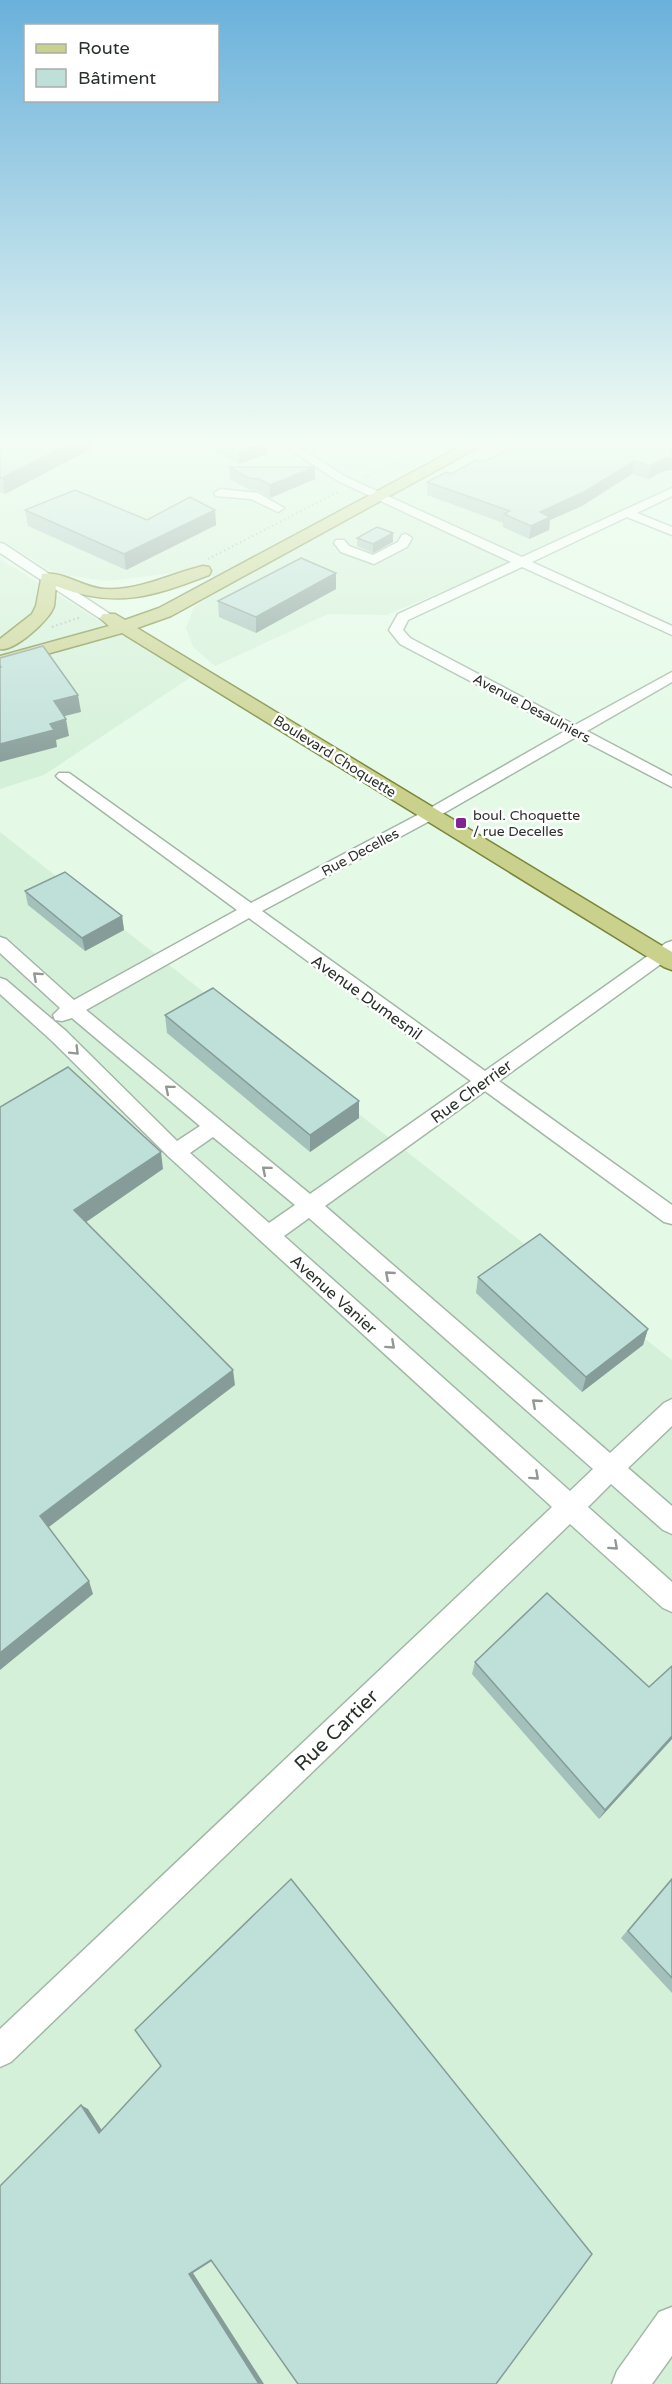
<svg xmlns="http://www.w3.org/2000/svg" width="672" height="2384" font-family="'Varela Round',sans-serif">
  <rect width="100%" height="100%" fill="#e4fae7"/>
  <!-- built -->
  <path fill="#d4f0d8" d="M0,443H672V492L387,615L328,614L215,666L193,647L186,628L194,607L229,583L196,570L108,581L56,574L0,540Z
    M0,559L191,677L44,775L0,789Z
    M0,832L672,1360V2384H0Z"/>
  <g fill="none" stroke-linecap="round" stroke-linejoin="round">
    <defs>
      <path id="minor" d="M280,443H293L346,477L522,557L672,488V496L637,513L672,527V535L627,517L532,562L672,626V635L522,567L408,620L403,630L410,638L575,725L672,672V682L587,731L672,776V787L576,737L437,817L262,911L485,1071L666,943L672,941V956L499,1081L672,1205V1224L664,1222L485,1091L325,1206L610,1453L664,1403L672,1399V1426L628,1468L672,1506V1534L663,1530L611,1484L588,1507L672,1582V1612L663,1608L570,1524L11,2062L0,2067V2029L552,1507L169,1157L52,1041L0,994V978L6,980L66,1031L177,1141L200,1126L72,1018L62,1021L55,1020L53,1015L60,1008L0,953V937L6,939L74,1000L237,910L59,779L56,776L59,773H69L251,903L425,811L565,731L400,644L389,630L398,614L511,562L338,481ZM249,918L471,1081L310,1194L86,1010ZM213,1137L295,1205L269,1223L190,1153ZM309,1218L593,1469L570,1491L284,1236Z
        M220,489L258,493L284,508L278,512L251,499L216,496L214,493Z
        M406,534L412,538L407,547L374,564L341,552L334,543L336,540H344L349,546L373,555L398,542L402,535Z
        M0,543L4,544L116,618L114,621H104L0,553Z
        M672,2307V2356L652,2384H612L617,2371L659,2312Z"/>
      <path id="major" d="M467,443H486L171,616L137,628L672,952V970L664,967L122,633L0,667V656L109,626L100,618L103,614H115L125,620L159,608Z
        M203,566L209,567L211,571L209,575C151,597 116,609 56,586C55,592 55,600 54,606C50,620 14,652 0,649V639L32,614L36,606L42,574C61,570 84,588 104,589C140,591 169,574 203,566Z"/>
    </defs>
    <!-- minor casing -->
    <use href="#minor" stroke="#a3b7a6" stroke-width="3"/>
    <!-- major casing -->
    <use href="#major" stroke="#7a8639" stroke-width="3"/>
    <!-- path -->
    <path stroke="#a9bbac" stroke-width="2" stroke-dasharray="1.5 3" stroke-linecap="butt" d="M365,477L431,443
      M208,559L340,491
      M52,627L81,617"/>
    <!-- minor -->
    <use href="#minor" fill="#fff" fill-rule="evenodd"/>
    <!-- major -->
    <use href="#major" fill="#cad18d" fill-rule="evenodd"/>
  </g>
  <!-- wall -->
  <path fill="#a4c0bb" d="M0,443H90L91,449L5,494L0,492Z
    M213,443H266V454L239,464L214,452Z
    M672,443L664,471L648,479L632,474L582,506L550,520L549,530L529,539L503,527V523L427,495V482L451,474Z
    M229,467H315V479L270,498L259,491L250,490L230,479Z
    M25,510L147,520L215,510L216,525L126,570L28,526Z
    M393,533V542L373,553L357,546V538Z
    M336,589L256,633L219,617L218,601Z
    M25,891L122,916L124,930L85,951L28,905Z
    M165,1015L359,1101V1118L310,1152L167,1033Z
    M478,1277L648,1329L643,1345L582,1392L476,1293Z
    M475,1662L649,1687L672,1666V1739L599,1819L472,1674Z
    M672,1878V1993L621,1938Z"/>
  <!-- shaded-wall -->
  <path fill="#869c98" d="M71,443H90L91,449L5,494L2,478Z
    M262,443H266V454L239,464L238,452Z
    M672,457V470L664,471L648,479L650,466L666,458Z
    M634,461L632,474L582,506L550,520L549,530L529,539L531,526L540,512Z
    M315,467V479L270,498V485Z
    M215,510L216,525L126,570L124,554Z
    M393,533V542L373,553V544Z
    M336,573V589L256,633V617Z
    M78,695L81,712L57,718L54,701Z
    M66,719L69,736L56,740L57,747L0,762V744L50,724Z
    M122,916L124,930L85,951L82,938Z
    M359,1101V1118L310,1152V1135Z
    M161,1152L163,1169L79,1227L74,1210Z
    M648,1329L643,1345L582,1392L586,1377Z
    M233,1370L235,1385L45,1530L40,1516Z
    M89,1581L93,1594L0,1670V1653Z
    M672,1736V1739L599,1819L605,1810Z
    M81,2105L88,2109L105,2135L99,2133Z
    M215,2259L193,2273L264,2384H259L189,2274L211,2260Z"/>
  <!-- building -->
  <path fill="#bfdfd9" stroke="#869c98" stroke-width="1.5" d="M0,443H71L2,478L0,477Z
    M220,443H262L238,452Z
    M520,443H672V457L666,458L650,466L634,461L584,492L540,512L550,517L531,526L504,514L510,511L427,482L446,472L451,474L476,460L484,462Z
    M229,467H315L270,485L259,479L249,478Z
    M75,490L147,520L190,497L215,510L124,554L25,510Z
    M377,527L393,533L373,544L357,538Z
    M301,558L336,573L256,617L218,601Z
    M43,646L78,695L54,701L66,719L50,724L54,730L0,744V667H1L0,665V658Z
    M65,872L122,916L82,938L25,891Z
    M213,988L359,1101L310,1135L165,1015Z
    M68,1067L161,1152L74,1210L233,1370L40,1516L89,1581L0,1653V1107Z
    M540,1234L648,1329L586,1377L478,1277Z
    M547,1593L649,1687L672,1666V1736L605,1810L475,1662Z
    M291,1879L592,2254L496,2384H298L211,2260L189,2274L259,2384H0V2186L81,2105L99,2133L161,2066L135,2030Z
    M672,1879V1978L628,1931Z"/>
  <!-- one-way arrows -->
  <defs><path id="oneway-chevron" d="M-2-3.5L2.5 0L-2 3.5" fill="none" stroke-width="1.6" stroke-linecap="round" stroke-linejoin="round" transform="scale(1.5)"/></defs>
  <g stroke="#949894">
    <use href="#oneway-chevron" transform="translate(37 976) rotate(-138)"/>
    <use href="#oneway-chevron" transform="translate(75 1051) rotate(45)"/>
    <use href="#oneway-chevron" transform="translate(169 1089) rotate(-140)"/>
    <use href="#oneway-chevron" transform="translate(266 1170) rotate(-140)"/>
    <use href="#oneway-chevron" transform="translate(389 1275) rotate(-139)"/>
    <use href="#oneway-chevron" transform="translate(391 1345) rotate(42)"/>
    <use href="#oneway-chevron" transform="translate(536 1403) rotate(-139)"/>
    <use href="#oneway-chevron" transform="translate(535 1476) rotate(42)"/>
    <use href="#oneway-chevron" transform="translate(614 1546) rotate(42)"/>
  </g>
  <!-- sky -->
  <linearGradient id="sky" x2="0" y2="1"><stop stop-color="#6ab1db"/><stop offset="0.57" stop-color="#f3fdf4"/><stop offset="1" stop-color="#f3fdf4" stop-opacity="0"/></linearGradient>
  <rect width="672" height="777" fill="url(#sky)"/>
  <!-- markers -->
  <rect fill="#802491" stroke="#fff" stroke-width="2" x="455" y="817" width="12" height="12" rx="3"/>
  <g text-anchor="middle" stroke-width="5" stroke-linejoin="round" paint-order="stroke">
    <!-- far-street labels -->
    <g font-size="14" fill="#29312a" stroke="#fff">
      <text transform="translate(532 708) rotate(28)" y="5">Avenue Desaulniers</text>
      <text transform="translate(335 756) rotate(32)" y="5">Boulevard Choquette</text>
      <text transform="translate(360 852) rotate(-28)" y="5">Rue Decelles</text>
    </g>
    <!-- far-poi labels -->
    <g font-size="14" fill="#29312a" stroke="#fff" text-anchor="start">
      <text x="473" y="820">boul. Choquette<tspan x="473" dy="16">/ rue Decelles</tspan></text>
    </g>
    <!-- street labels -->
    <g font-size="16" fill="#29312a" stroke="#fff">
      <text transform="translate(367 997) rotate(36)" y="6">Avenue Dumesnil</text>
      <text transform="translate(471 1091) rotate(-36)" y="6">Rue Cherrier</text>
      <text transform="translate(334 1294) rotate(42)" y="6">Avenue Vanier</text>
    </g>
    <!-- near-street labels -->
    <g font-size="20" fill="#29312a" stroke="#fff">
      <text transform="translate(336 1730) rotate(-44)" y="7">Rue Cartier</text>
    </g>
  </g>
  <!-- legend -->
  <rect x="24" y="24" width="195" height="78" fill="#ffffff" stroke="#a9adaa" stroke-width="1.5"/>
  <rect x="36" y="44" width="30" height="9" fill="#cad18d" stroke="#a9adaa" stroke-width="1.5"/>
  <text x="78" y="54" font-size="18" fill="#29312a">Route</text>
  <rect x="36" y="69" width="30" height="18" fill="#bfdfd9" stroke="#a9adaa" stroke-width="1.5"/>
  <text x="78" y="84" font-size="18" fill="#29312a">Bâtiment</text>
</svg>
